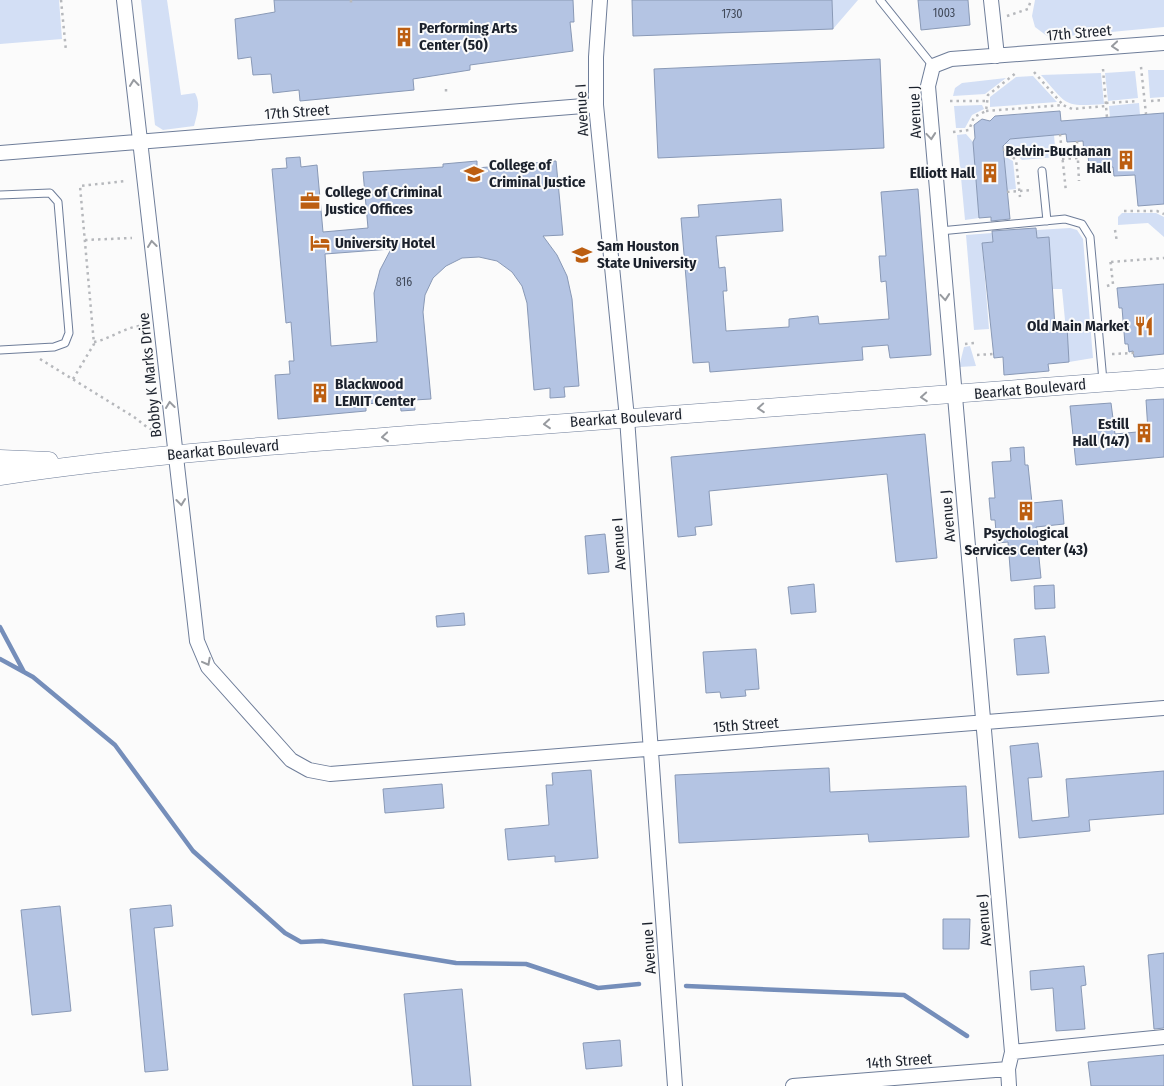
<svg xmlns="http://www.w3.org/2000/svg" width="1164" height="1086" font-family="'Fira Sans Condensed',sans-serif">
  <rect width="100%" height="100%" fill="#fbfbfb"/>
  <!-- green -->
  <path fill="#d3dff5" d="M0,0H59L62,39L0,44Z
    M141,0H167L181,95L195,93C201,103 197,115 194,126L163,130L155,125Z
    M832,0H858L833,29Z
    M1035,0H1164V27L1058,37L1047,36L1035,27L1032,16Z
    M1148,70H1164V97L1150,98Z
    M1135,71L1138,98L1108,101L1105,73Z
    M1101,73L1104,104C1062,107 1068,105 1041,75Z
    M1033,76L1057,102L990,107V97L1016,77Z
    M1006,78L985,94L953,96L955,88L962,83Z
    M1139,103L1140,115L1110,118L1109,106Z
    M982,105L984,109L972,115L965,128H956L954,106Z
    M966,134L973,142L979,218L965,220L957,135Z
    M1054,135L1056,157L1022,160L1005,144L1010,139Z
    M1004,156L1013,161L1016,189L1007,190Z
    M1122,213H1156L1164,217V237L1148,223L1118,225V217Z
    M1070,228L1077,230L1083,239L1093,358L1069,362L1062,289H1053L1049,238H1037V230Z
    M992,233L993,242L982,243L989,329L974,330L966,235Z
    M970,346L976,366L959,367L964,347Z"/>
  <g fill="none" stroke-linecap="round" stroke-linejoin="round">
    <!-- stream -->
    <path stroke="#758eba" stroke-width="4.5" d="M0,627L24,672
      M0,659L33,677L115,745L193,851L285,933L301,942L322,941L456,963L526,964L598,988L639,984
      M686,986L904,995L967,1036"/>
  </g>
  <!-- building -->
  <path fill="#b4c4e3" stroke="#8999b6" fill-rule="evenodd" d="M274,0H573L574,22H570L573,51L470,65V70L413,79L414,90L300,101L299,90L273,93L271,74L253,75L251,57L238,59L235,19L275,12Z
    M632,0H832L833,29L633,36Z
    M918,0H968L970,25L921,30Z
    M880,59L884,148L658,158L654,69Z
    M1060,111L1061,121L1164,113V204L1138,206L1135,175L1114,176L1113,167L1089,168L1088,153H1084L1083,141L1067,142L1066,134L1010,139L1003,146L1010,219L991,221V217L979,218L973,142L975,138L974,125L982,119L990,121L995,116Z
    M300,157L301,167L317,165L323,232L368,228L363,172L443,167V164L477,161V168L556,161L563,235L543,236L557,255L567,276L572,299L579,386L564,387L565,397L550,398V388L534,390L527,303L522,286L512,272L497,261L479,257L462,258L446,266L433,278L425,295L423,312L431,399L414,400L415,410L401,411L400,401L366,404V411L278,419L275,375L290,374L289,361H294L291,322L286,323L272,169L287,168L286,158ZM391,249L380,270L374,293L377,342L331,346L325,254Z
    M918,189L931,355L890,358L888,345L862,347L863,360L710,372L709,362L693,363L681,218L699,217L698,205L781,199L783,231L716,236L719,268L725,267L727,291H723L726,331L789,327V319L818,316L819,324L889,319L886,281L881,282L879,256H886L881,192Z
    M1036,228L1037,238L1049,237L1055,327L1067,326L1069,362L1048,364L1049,371L1004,375L1003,357L994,358L982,243L993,242L992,231Z
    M1164,284V354L1134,357L1133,351L1129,352L1128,344H1125L1122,308H1119L1117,288Z
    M1164,399V457L1076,465L1070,406L1111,403L1115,434L1148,431L1146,400Z
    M925,434L937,558L896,562L887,474L709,491L712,525L695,527L696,535L678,537L671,457Z
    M1024,447L1025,465H1028L1032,503L1062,500L1064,524L1036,527L1041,578L1011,581L1008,542L997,543L995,520H991L989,498H995L992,462L1011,461L1010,448Z
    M605,534L609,572L588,574L585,536Z
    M814,584L816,612L791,614L788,587Z
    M1054,585L1055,608L1035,609L1034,586Z
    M464,613L465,625L437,627L436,616Z
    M1045,636L1049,673L1017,675L1014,639Z
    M756,649L759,689L745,690L746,696L721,698L720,692L706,693L703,652Z
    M1038,743L1042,777L1028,778L1032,821L1069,817L1066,779L1164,771V814L1089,820L1090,831L1019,838L1010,746Z
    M829,768L830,792L966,786L969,837L869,842L868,834L679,843L675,775Z
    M591,770L598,858L555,862V856L508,860L505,829L549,825L546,785H553L552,773Z
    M442,784L444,808L385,813L383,789Z
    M171,905L173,926L154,928L168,1070L145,1072L130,909Z
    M60,906L71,1011L32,1015L21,910Z
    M943,919H970L969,949H943Z
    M1164,953V1028L1154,1029L1148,955Z
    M1084,966L1086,985L1081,986L1085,1029L1056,1031L1053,988L1031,990L1030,971Z
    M462,989L471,1086H413L404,994Z
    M620,1040L622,1066L586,1069L583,1043Z
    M1164,1055V1086H1091L1088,1062Z"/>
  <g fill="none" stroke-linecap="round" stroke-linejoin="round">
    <defs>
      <path id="service" d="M880,0L933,66
        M1042,171L1047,221
        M0,195L50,193L58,202L69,333L65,343L54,347L0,350
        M940,231L1065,219L1082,224L1090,237L1103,381"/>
      <path id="minor" d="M124,0L197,641L208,667L291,760L309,770L330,774L1164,708
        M600,0L596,57V105L627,418L675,1086
        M991,0L997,56
        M0,153L596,105
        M1012,1052L1164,1037
        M793,1086L1008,1069
        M1009,1086L1008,1069L1012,1052L928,86L933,66L951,59L1164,43"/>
      <path id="tertiary" d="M0,459L49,461
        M0,476C139,455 280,445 420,434C668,414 916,398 1164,378"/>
    </defs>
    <!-- service casing -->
    <use href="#service" stroke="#6e7d99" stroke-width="9"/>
    <!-- minor casing -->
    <use href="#minor" stroke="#6e7d99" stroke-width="16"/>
    <!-- tertiary casing -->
    <use href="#tertiary" stroke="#6e7d99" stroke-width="19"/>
    <!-- path -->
    <path stroke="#b6b8bc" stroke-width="2.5" stroke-dasharray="2.5 4" stroke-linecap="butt" d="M61,0L66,51
      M351,0V4
      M1007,16L1028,9L1031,0
      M1141,67L1146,114
      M1103,69L1107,118
      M1034,72L1063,105
      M446,89V93
      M950,101H988
      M1151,101L1164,100
      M1106,103L1138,101
      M986,111L1063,105L1072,109L1106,106
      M953,132L969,130L974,117L986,111L988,95L1016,73
      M1060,134L1066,192
      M1077,141L1079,181
      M1003,149L1016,160L1020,197
      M1062,159L1078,158
      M1007,192L1033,190
      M1124,211H1157L1164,214
      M1115,230L1117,242
      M85,240L132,238
      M1111,262L1164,258
      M1107,286L1113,284L1110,258
      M94,342C110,339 123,328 140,326
      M965,344L974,343
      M1112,354L1134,353
      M977,355L994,354
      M40,359L134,417L148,428L160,433
      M73,379L94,344L80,186L126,181"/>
    <!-- service -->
    <use href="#service" stroke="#fff" stroke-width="7"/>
    <!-- minor -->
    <use href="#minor" stroke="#fff" stroke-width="14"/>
    <!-- tertiary -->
    <use href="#tertiary" stroke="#fff" stroke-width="18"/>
  </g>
  <!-- one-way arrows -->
  <defs><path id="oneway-chevron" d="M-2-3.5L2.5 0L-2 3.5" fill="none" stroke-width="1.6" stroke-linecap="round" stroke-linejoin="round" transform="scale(1.25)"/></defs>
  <g stroke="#989ba0">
    <use href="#oneway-chevron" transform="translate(1115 46) rotate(175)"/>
    <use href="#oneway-chevron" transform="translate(134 83) rotate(-96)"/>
    <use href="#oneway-chevron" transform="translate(931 136) rotate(85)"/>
    <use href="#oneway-chevron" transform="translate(152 244) rotate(-97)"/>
    <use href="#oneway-chevron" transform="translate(945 297) rotate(85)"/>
    <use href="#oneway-chevron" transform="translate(924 397) rotate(176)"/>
    <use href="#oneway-chevron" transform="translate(170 405) rotate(-97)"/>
    <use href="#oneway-chevron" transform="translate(761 408) rotate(176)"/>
    <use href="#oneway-chevron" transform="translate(547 424) rotate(175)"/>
    <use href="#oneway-chevron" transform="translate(385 437) rotate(175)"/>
    <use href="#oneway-chevron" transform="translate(181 502) rotate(84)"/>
    <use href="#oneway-chevron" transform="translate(207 662) rotate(62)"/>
  </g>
  <!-- icons -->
  <defs>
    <symbol id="building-bare" viewBox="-9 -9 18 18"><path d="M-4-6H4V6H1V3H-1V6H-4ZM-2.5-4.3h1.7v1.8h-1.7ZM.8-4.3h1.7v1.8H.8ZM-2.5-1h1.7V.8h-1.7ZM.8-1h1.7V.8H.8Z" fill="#bc5e11" stroke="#fbfbfb" stroke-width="2.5" paint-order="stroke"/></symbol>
    <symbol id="university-bare" viewBox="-9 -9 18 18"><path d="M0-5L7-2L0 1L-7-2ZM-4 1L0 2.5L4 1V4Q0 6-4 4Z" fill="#bc5e11" stroke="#fbfbfb" stroke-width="2.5" paint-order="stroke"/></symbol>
    <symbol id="office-bare" viewBox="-9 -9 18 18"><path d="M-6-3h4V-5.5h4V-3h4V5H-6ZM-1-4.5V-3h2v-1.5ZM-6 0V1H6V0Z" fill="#bc5e11" stroke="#fbfbfb" stroke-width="2.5" paint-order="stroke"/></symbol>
    <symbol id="hotel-bare" viewBox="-9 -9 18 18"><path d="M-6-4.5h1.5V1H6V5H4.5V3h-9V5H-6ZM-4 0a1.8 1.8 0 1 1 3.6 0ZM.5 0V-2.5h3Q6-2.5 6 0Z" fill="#bc5e11" stroke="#fbfbfb" stroke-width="2.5" paint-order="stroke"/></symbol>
    <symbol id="restaurant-bare" viewBox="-9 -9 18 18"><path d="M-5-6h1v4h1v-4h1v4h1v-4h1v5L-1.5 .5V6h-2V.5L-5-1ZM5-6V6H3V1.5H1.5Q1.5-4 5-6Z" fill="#bc5e11" stroke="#fbfbfb" stroke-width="2.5" paint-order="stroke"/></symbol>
  </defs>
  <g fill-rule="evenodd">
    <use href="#building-bare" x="390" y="23" width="28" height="28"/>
    <use href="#building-bare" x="1112" y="146" width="28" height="28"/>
    <use href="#building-bare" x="976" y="159" width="28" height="28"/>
    <use href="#university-bare" x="460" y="160" width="28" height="28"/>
    <use href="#office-bare" x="296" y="187" width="28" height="28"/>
    <use href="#hotel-bare" x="306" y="229" width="28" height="28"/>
    <use href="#university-bare" x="568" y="241" width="28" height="28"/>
    <use href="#restaurant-bare" x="1130" y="312" width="28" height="28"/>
    <use href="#building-bare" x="306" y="379" width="28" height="28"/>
    <use href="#building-bare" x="1130" y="419" width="28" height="28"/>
    <use href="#building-bare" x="1012" y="497" width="28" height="28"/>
  </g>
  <g text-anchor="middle" stroke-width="4" stroke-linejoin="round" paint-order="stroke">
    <!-- number labels -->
    <g font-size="12" fill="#414a5a">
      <text x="944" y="17">1003</text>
      <text x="732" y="18">1730</text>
      <text x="404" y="286">816</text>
    </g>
    <!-- poi labels -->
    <g font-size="15" font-weight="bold" fill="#1b212c" stroke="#fbfbfb" text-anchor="start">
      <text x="419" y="33">Performing Arts<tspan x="419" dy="17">Center (50)</tspan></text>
      <text x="1111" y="156" text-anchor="end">Belvin-Buchanan<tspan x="1111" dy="17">Hall</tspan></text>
      <text x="489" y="170">College of<tspan x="489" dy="17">Criminal Justice</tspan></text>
      <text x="975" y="178" text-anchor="end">Elliott Hall</text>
      <text x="325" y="197">College of Criminal<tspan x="325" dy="17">Justice Offices</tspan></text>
      <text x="335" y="248">University Hotel</text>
      <text x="597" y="251">Sam Houston<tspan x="597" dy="17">State University</tspan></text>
      <text x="1129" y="331" text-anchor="end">Old Main Market</text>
      <text x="335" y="389">Blackwood<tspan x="335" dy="17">LEMIT Center</tspan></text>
      <text x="1129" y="429" text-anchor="end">Estill<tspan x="1129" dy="17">Hall (147)</tspan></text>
      <text x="1026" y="538" text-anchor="middle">Psychological<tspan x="1026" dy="17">Services Center (43)</tspan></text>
    </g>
    <!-- street labels -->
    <g font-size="15" fill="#1b212c" stroke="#fbfbfb">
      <text transform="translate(1079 33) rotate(-5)" y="5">17th Street</text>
      <text transform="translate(582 110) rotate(-93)" y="5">Avenue I</text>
      <text transform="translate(297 112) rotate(-4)" y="5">17th Street</text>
      <text transform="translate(915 112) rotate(-92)" y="5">Avenue J</text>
      <text transform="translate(150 375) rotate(-96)" y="5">Bobby K Marks Drive</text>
      <text transform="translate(1030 389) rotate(-5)" y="5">Bearkat Boulevard</text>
      <text transform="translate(626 418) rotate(-4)" y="5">Bearkat Boulevard</text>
      <text transform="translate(223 450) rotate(-5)" y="5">Bearkat Boulevard</text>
      <text transform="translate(948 516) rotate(-95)" y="5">Avenue J</text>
      <text transform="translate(619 544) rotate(-94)" y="5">Avenue I</text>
      <text transform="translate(746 725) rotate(-4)" y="5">15th Street</text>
      <text transform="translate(984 920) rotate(-95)" y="5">Avenue J</text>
      <text transform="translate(649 948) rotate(-94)" y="5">Avenue I</text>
      <text transform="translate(899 1061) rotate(-4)" y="5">14th Street</text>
    </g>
  </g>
</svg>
